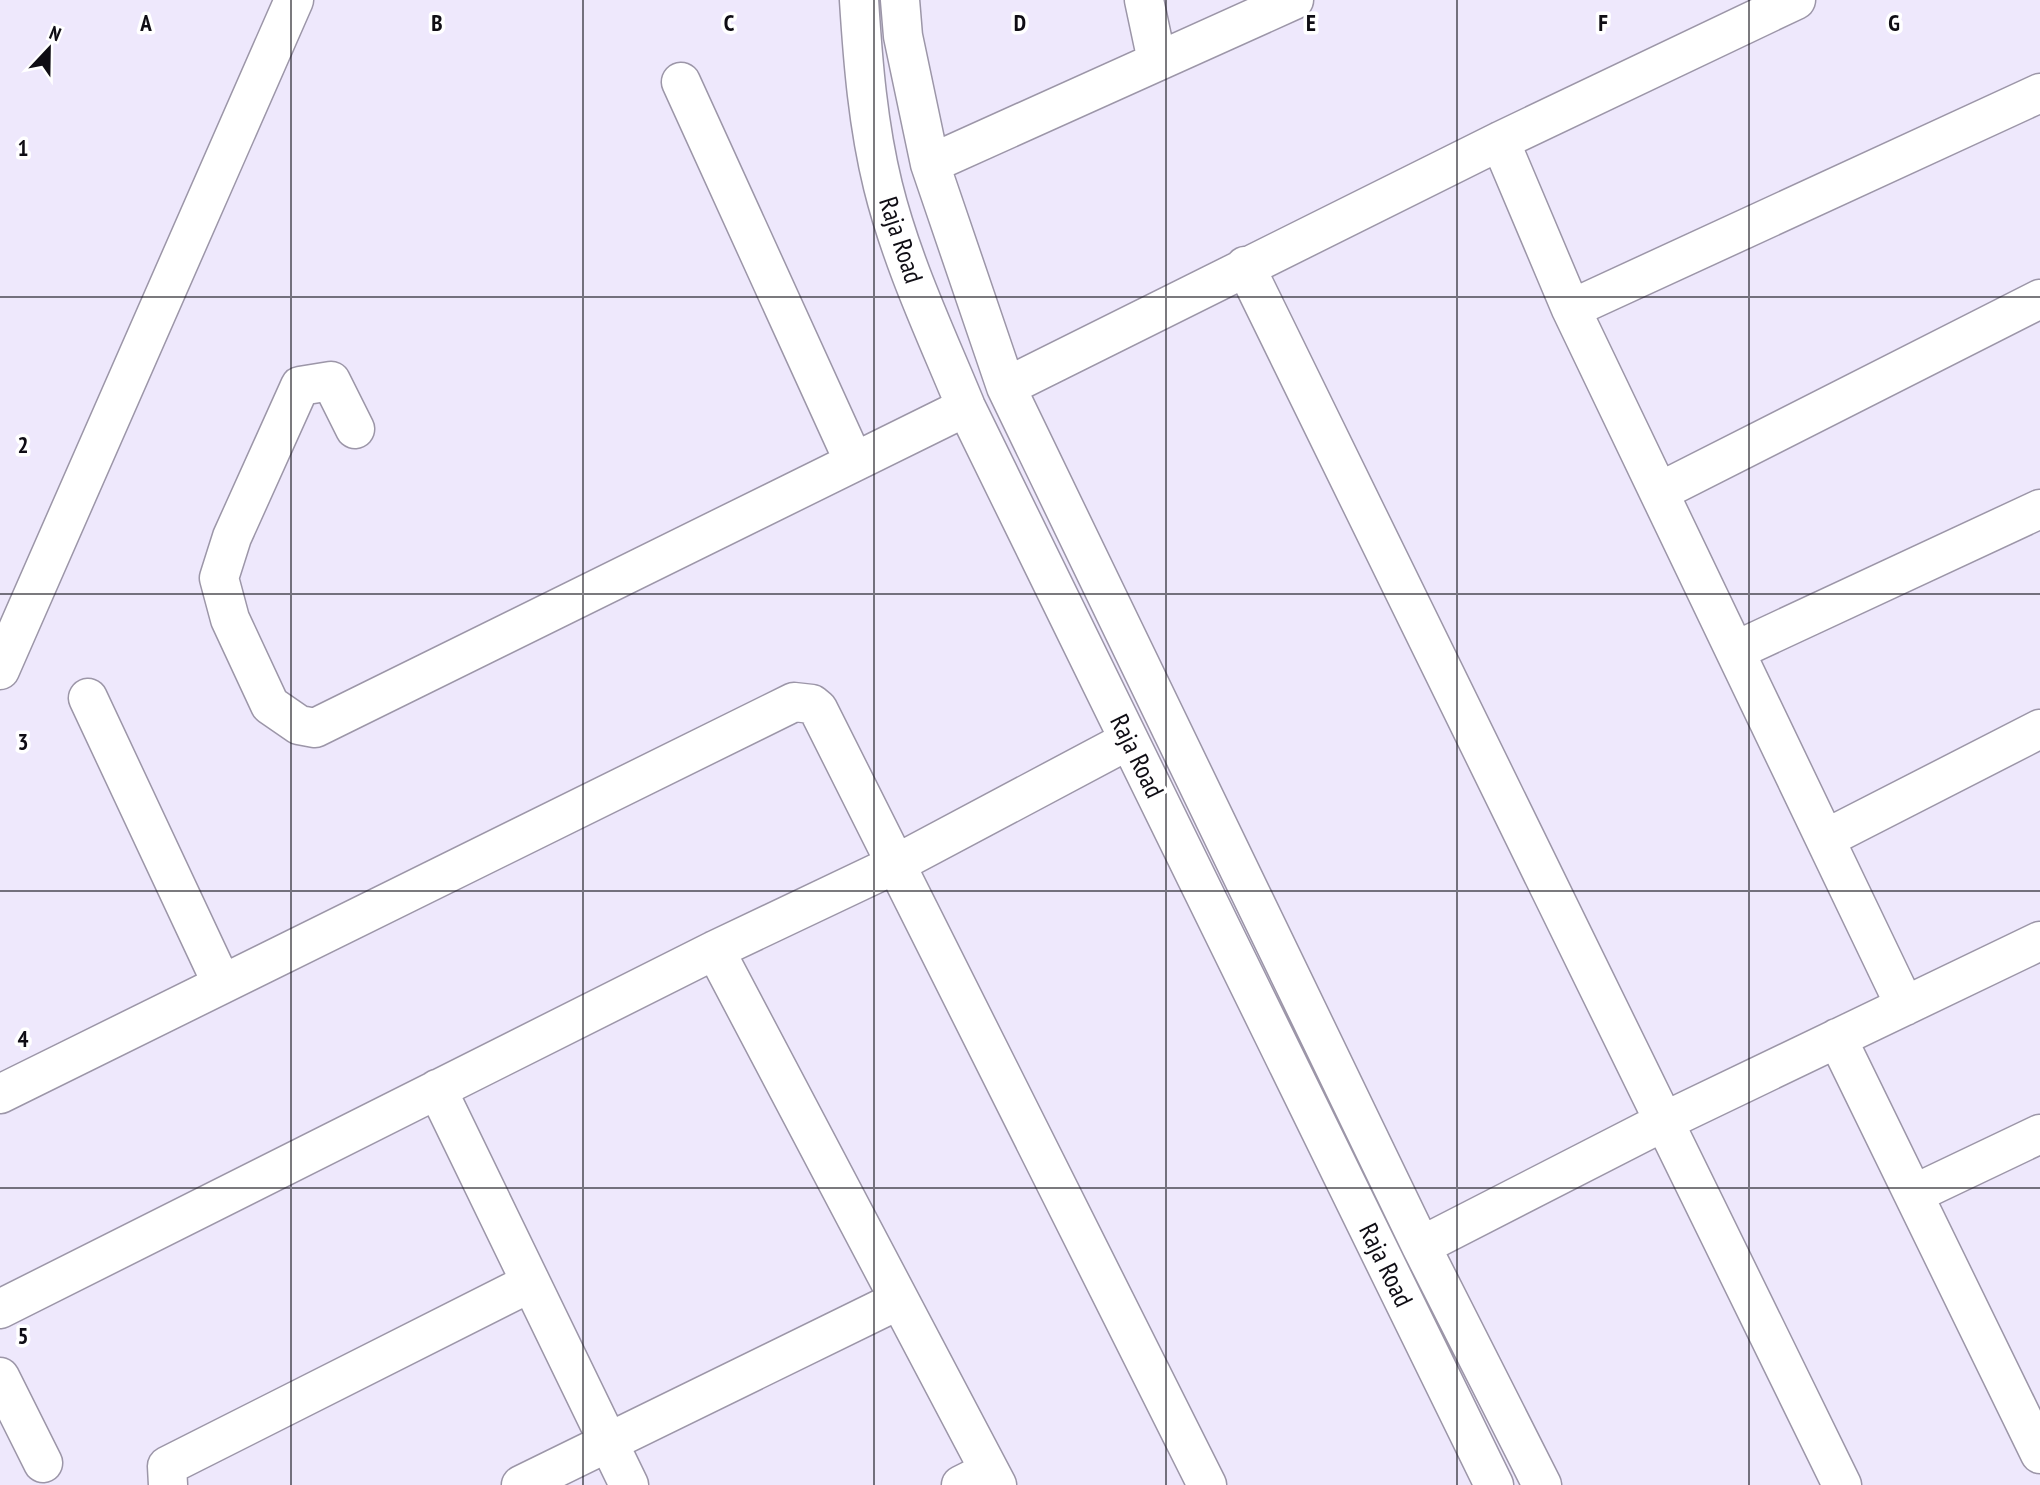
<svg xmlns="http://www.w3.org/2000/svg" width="2040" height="1485" font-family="'PT Sans Narrow',sans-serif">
  <rect width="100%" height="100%" fill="#eee8fc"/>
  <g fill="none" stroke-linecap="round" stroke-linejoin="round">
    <defs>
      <path id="minor" d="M859,0C863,63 868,125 883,186C902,263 936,334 966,407L1494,1485
        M900,0L903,36L930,164L1006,387L1421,1246L1542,1485
        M1144,0L1157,61
        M681,82L854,462
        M1500,141L1571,309L1905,1006
        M930,164L1294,0
        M1245,266L1842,1485
        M1571,309L2040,93
        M1006,387L1500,141L1796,0
        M355,429L331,381L300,386L232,537L219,578L230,619L270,705L299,725L315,728L966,407
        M1659,492L2040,299
        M1735,651L2040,509
        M0,670L294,0
        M88,698L222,984
        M1825,839L2040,729
        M715,950L997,1485
        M1837,1038L2040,1454
        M437,1089L629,1485
        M0,1094L794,702L812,704L818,709L1207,1485
        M1914,1194L2040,1134
        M1421,1246L1663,1122L2040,941
        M0,1309L715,950L894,865L1129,740
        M0,1377L43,1463
        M168,1485L167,1466L530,1283
        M521,1485L899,1300
        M961,1485L989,1471"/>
    </defs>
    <!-- minor casing -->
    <use href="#minor" stroke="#9c96a8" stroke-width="41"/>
    <!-- minor -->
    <use href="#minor" stroke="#fff" stroke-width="38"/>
  </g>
  <!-- grid -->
  <path fill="none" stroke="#0f0d14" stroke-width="2" stroke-opacity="0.55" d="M291,0V1485M583,0V1485M874,0V1485M1166,0V1485M1457,0V1485M1749,0V1485M0,297H2040M0,594H2040M0,891H2040M0,1188H2040"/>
  <g text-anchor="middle" stroke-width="7" stroke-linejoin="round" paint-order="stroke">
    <!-- street labels -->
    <g font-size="26" fill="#0f0d14" stroke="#fff">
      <text transform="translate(901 240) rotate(72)" y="9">Raja Road</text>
      <text transform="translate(1137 756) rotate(64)" y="9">Raja Road</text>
      <text transform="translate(1386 1265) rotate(64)" y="9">Raja Road</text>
    </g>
  </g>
  <g font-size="23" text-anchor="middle" font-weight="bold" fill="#0f0d14" stroke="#fff" stroke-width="7" stroke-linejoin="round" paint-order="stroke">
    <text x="146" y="31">A</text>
    <text x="437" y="31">B</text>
    <text x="729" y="31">C</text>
    <text x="1020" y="31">D</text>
    <text x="1311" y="31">E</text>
    <text x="1603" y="31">F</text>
    <text x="1894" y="31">G</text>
    <text x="23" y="156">1</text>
    <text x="23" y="453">2</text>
    <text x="23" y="750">3</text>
    <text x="23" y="1047">4</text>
    <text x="23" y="1344">5</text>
  </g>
  <!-- north arrow -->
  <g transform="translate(49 49) rotate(22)" stroke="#ffffff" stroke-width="5" paint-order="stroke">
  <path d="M0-5L12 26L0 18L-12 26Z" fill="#0f0d14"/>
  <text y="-10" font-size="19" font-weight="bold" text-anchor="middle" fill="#0f0d14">N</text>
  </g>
</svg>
